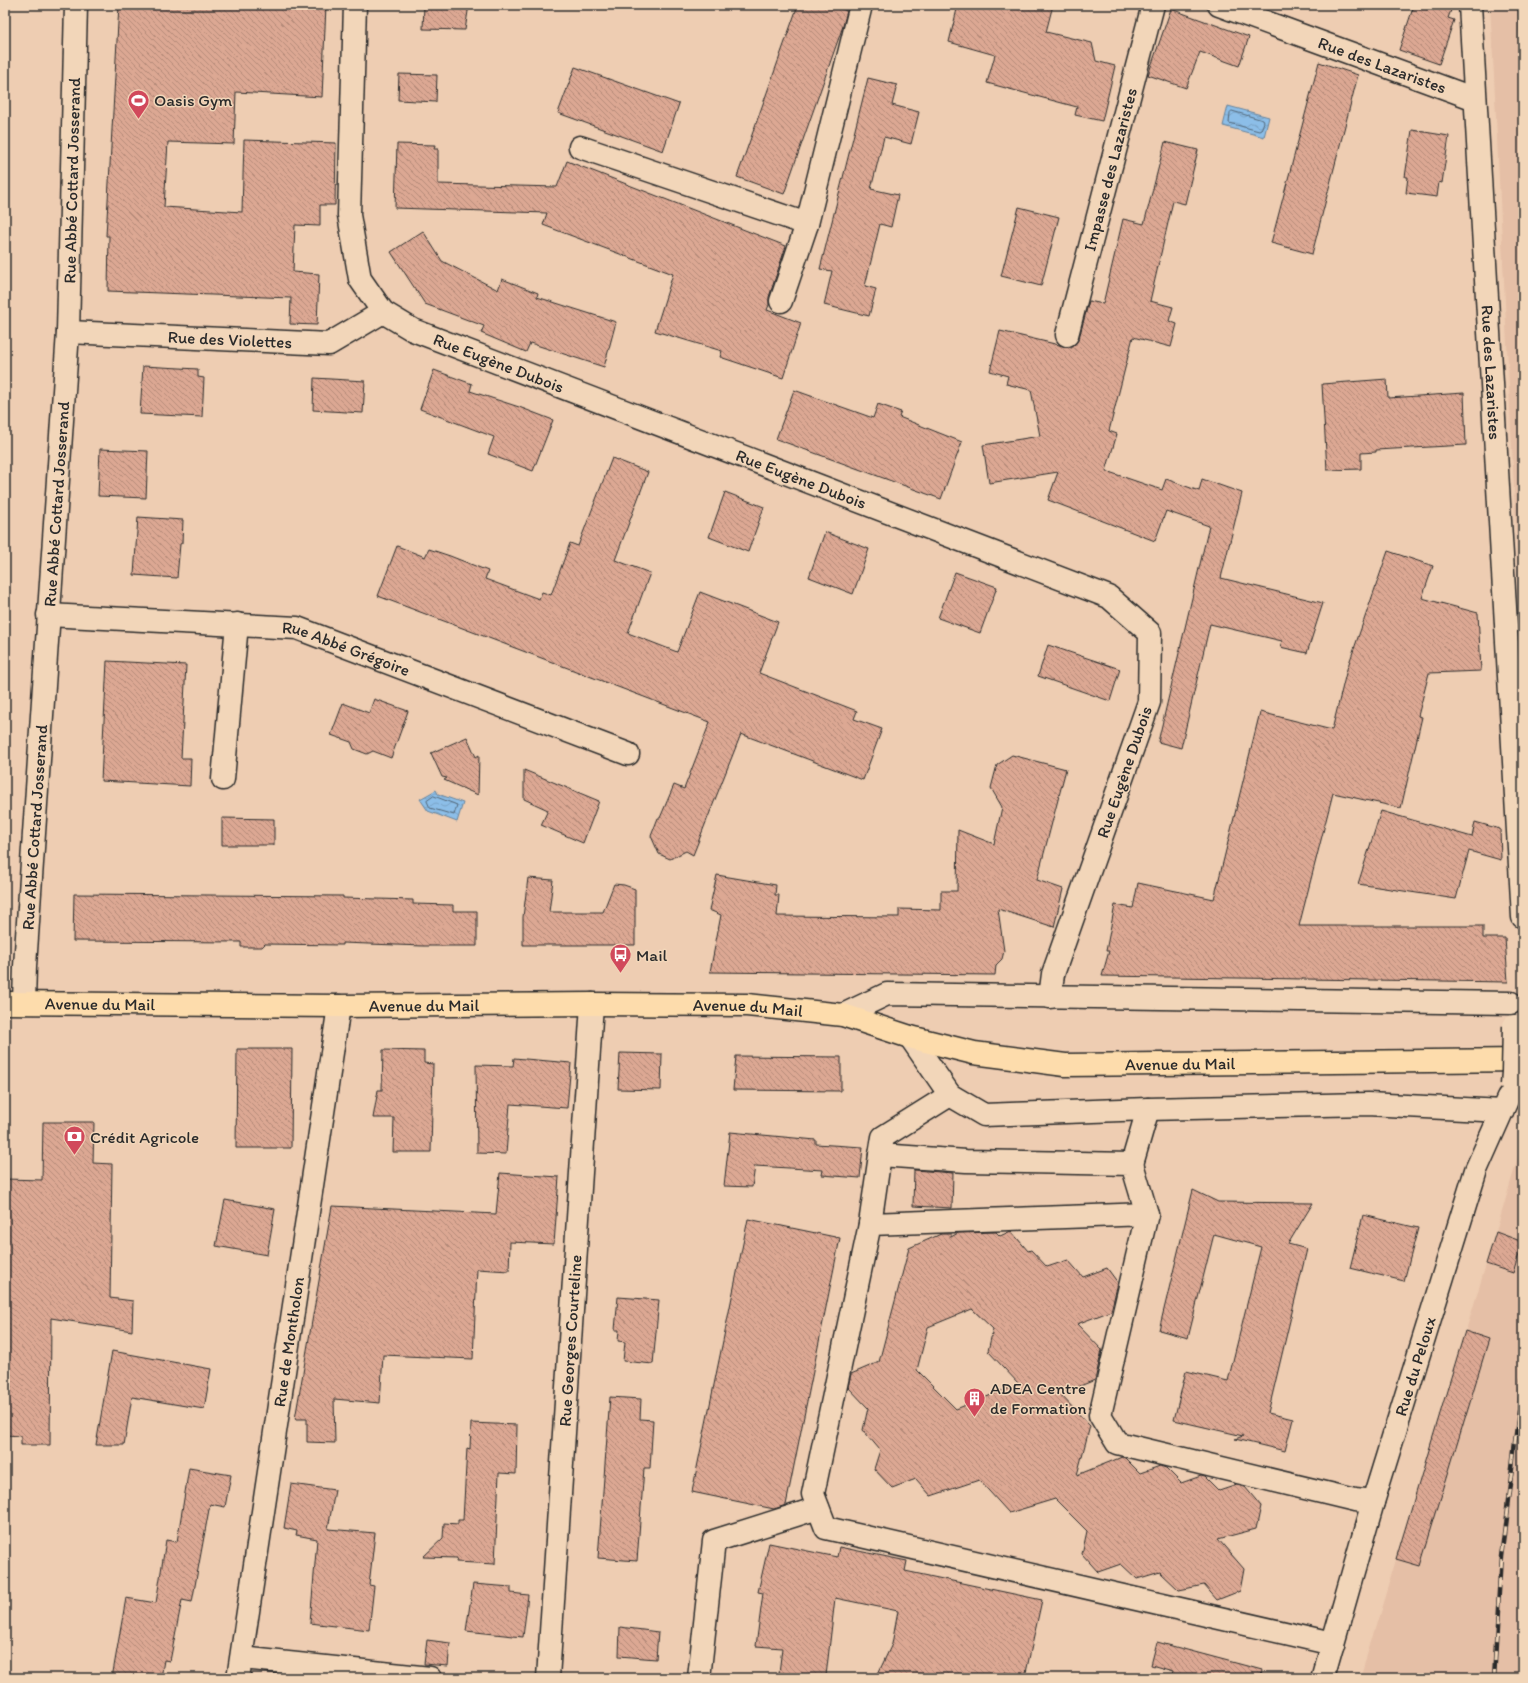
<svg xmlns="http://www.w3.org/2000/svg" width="1528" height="1683" font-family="Itim,sans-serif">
  <defs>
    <pattern id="water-waves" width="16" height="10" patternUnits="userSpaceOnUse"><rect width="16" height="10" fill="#8cbee8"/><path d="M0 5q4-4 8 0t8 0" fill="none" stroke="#79a3c7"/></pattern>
    <pattern id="building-back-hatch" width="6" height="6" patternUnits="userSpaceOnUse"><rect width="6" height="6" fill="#dca893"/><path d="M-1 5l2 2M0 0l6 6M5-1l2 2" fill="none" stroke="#b38978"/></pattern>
  </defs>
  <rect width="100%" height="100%" fill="#eecdb2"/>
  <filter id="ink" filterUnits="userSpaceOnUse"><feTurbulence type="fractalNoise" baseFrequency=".025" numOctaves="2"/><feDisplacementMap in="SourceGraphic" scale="8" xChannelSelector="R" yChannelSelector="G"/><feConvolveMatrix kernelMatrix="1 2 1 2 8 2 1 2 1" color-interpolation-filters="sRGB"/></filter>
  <g filter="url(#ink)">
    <!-- built -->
    <path fill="#e5bfa6" d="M1490,5H1523V675L1494,76Z
      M1523,1140V1678H1360L1496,1232Z"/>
    <!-- water -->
    <path fill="url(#water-waves)" stroke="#65839c" d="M1228,106L1269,117L1264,137L1223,126Z
      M436,790L438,794L463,803L457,822L428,811L420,799Z"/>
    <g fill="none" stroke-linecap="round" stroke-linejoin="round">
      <!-- shore -->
      <path stroke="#526677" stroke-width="1" d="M1232,111L1263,120L1264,122L1261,130L1259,131L1229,123L1230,113Z
        M434,796L457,805L454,815L430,808L427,801Z"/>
    </g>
    <!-- building -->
    <path fill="url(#building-back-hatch)" stroke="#2b2b2b" fill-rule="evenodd" d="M119,5H326L322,97L236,92L234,144L168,142L164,207L242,212L244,140L336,143L335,205H320V226L295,225L293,272L319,274L317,325L290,324L291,298L108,291L109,236H106Z
      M424,5H469L465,30L423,29Z
      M798,5H830L847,11L843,26L784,194L737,177Z
      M958,5H1053L1046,32L1092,43L1096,61L1115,66L1102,121L1075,115L1077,107L987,83L995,55L949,42Z
      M1414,5H1453L1448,18L1454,20L1439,64L1399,50Z
      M1171,9L1249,37L1239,66L1200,52L1186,88L1148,75Z
      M1319,62L1358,75L1312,254L1271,243Z
      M575,67L679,104L663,151L558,113Z
      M399,74L437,75L436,102L398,100Z
      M868,78L897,85L892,105L919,112L911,144L884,137L871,189L898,195L891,227L880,224L865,286L876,289L869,316L824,305L832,271L820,269Z
      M1412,130L1449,136L1442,183L1439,182L1437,197L1406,193L1408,177H1405Z
      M1165,142L1198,150L1185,204L1173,201L1150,301L1173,307L1169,321L1177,324L1171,347L1133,337L1109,431L1117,434L1106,471L1162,490L1166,479L1199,491L1202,479L1242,493L1221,578L1323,603L1307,653L1280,647L1282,641L1210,624L1181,748L1158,742L1209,526L1166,511L1155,541L1048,500L1058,472L989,483L983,445L1040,436L1031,390L1006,384L1008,376L990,371L1000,331L1072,348V346L1076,343L1079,338L1089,301L1103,304L1123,219L1144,224Z
      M397,144L435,145L434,149H438V184L557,187L567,161L786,246L769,297V305L767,310L801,323L783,378L720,357L722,351L655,331L673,274L543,225L547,213L395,208Z
      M1019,207L1059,217L1041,286L1001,276Z
      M423,231L442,261L498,290L502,279L538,293L537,297L616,322L604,367L530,343L526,352L481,333L484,326L425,304L391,252Z
      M143,366L198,369V377L204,378L202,417L140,414Z
      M434,370L472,384L470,391L519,407L553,420L533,471L488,454L494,437L420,409Z
      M314,378L365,381L363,413L313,410Z
      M1387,379L1388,398L1464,393L1466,445L1376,450V452L1361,453V469L1327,470L1322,384Z
      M794,390L873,418L878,404L901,412L899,417L962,442L941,499L776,439Z
      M100,449L148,451L146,498L98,496Z
      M612,458L648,472L615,560L650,573L628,633L677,652L700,592L778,622L759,673L857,711L854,719L882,729L863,780L741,734L693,855L686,851L670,859L659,854L651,836L658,818H660L674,785L684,789L710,722L378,596L397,546L425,557L429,549L450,556L488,571L485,579L539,599L542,592L551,595L570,543L578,546Z
      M725,492L764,507L748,552L709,537Z
      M138,517L183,520L182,543L180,544L177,578L134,575Z
      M825,532L869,549L853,594L809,577Z
      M1388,551L1433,566L1422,598L1478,613L1481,671L1429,673L1418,716L1422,717L1401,808L1333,793L1299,926H1483V938H1505L1508,982L1102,976L1109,951H1106L1115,905L1133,908L1138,883L1214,899L1260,712L1332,730L1347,669Z
      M955,572L997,587L980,633L938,618Z
      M1048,645L1120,669L1110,701L1038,676Z
      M107,661L186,665L181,758H191L190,786L101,781Z
      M374,699L408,711L391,758L373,751L367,754L354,749L351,742L331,735L343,703L369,713Z
      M467,737L476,757L479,755L478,795L444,780L447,778L442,777L431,753Z
      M1012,755L1066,769L1037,880L1063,889L1054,927L998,909L1004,951L1002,959L996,965L995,975L710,972L721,915L709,910L717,875L776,885L775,895H779L777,916L899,917V909L941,910V891H957L958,830L994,844L1002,807L991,788L997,765Z
      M524,770L599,801L583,843L541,825L548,810L524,799Z
      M1381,811L1472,837L1475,822L1500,829L1501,860L1469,851L1456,899L1358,884Z
      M222,818L274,819V845H222Z
      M528,878L553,880L549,912H603L614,884L624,885L635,889V945H523V917Z
      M74,894L343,896V898L413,900V904L453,905V911H477V946H423L342,943V945L265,944L262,947H241V942L73,941Z
      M237,1049H292L291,1148H236Z
      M383,1050L424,1051V1063L433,1064L431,1152H393L394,1118H373L378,1090H382Z
      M620,1053L662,1054L661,1090L618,1089Z
      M736,1056L841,1057V1091L733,1090Z
      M514,1058L571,1063L567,1108L510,1104L506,1154L477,1153L476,1065L513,1066Z
      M43,1122H94L93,1163L112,1164L110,1298L133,1301L132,1331L51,1318L50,1445H21V1436L5,1435V1179L42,1180Z
      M730,1132L816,1140V1144L863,1147L860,1178L822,1175L823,1170L755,1166L752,1187L724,1186Z
      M914,1170L953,1173L952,1208L913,1206Z
      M500,1173L559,1177L554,1244L510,1242L509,1271L477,1269L473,1359L383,1355L380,1403L334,1399L335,1443L307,1442V1419H295L332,1206L496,1214Z
      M1193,1190L1218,1202L1313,1203L1288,1244L1307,1249L1268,1413L1293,1419L1285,1451L1235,1439L1243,1436L1174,1420L1186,1371L1228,1381L1261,1247L1214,1234L1188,1338L1159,1330Z
      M225,1200L275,1209L267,1255L216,1246Z
      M1363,1215L1418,1228L1404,1281L1350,1268Z
      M748,1219L840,1238L786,1505L774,1509L692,1492Z
      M1011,1231L1028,1251L1031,1250L1047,1267L1068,1260L1083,1277L1107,1268L1118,1283L1111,1311L1077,1324L1102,1350L1095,1380L1060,1394L1090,1426L1077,1475L1122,1457L1125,1458L1140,1473L1160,1466L1166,1468L1181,1483L1201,1476L1205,1477L1219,1491L1237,1485L1245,1487L1261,1506L1256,1529L1218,1539L1244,1569L1240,1591L1217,1600L1204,1585L1179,1590L1160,1572L1137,1579L1121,1564L1098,1572L1082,1554L1087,1531L1055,1499L1009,1513L979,1480L931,1496L916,1479L892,1488L874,1469L880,1450L863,1430L868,1408L848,1387L851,1374L879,1362L909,1248L941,1234H951V1237L958,1233L996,1232L1000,1236ZM972,1309L993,1329L988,1351L1019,1384L956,1409L917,1370L928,1327Z
      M1496,1232L1523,1242L1513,1273L1486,1264Z
      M618,1297L659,1300L653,1364L623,1361L625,1342L618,1341L619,1330H615Z
      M1465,1331L1489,1339L1420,1566L1396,1559Z
      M112,1351L211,1369L204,1409L132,1397L124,1445H96Z
      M610,1397L641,1399L640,1419L653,1420L650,1468H644L637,1561L598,1558Z
      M471,1423L517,1425L516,1474L499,1473L495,1564L456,1562L457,1558L423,1557L443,1538L444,1523L458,1524V1520H463L467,1448L470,1449Z
      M189,1468L231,1475L225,1507L210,1504L192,1602L182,1600L170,1661L164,1660L161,1678H112L126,1598L156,1603L166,1540L177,1542Z
      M291,1484L335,1490L328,1529L375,1533L369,1585L374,1586L369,1630L310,1623L317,1539L296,1535L297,1531L284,1528Z
      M769,1543L837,1557L839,1547L907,1561L905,1571L1042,1600L1025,1677L1004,1672L1003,1678H876L892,1644L898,1611L835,1598L826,1676L779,1673L782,1648L756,1646L763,1593L758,1592Z
      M473,1584L511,1587V1593L528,1595L523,1637L466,1631Z
      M620,1627L658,1632L656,1659L619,1656Z
      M427,1640L450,1643L448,1666L424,1664Z
      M1157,1642L1262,1670L1261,1678H1171L1173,1671L1151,1665Z"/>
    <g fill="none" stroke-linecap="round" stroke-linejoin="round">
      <defs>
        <g id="minor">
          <path id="s1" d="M355,5L349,215L360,279L383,312L413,330L1109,597L1150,633L1149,702L1053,974L1050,997"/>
          <path id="s2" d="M1219,5L1475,99"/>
          <path id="s3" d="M1470,5L1523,917"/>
          <path d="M580,147L807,224"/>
          <path d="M781,301L807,224L861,5"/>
          <path id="s4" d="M68,332L329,344L383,312"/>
          <path id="s5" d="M1067,335L1153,5"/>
          <path id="s6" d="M48,615L297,628L628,754"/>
          <path d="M223,779L237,624"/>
          <path id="s7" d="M24,1003L25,966L68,332L76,5"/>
          <path d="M843,1015L887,994L1511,1003"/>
          <path d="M910,1037L950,1095L984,1115L1148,1109L1368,1104L1502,1111"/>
          <path d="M950,1095L883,1137L880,1155L966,1161L1132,1164L1147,1214"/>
          <path d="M1132,1164L1148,1109"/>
          <path d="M870,1224L880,1155"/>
          <path d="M1333,1644L826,1528L813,1494L870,1224L1147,1214L1100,1415L1117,1443L1355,1500L1373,1502"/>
          <path d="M242,1658L430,1678"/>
          <path id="s8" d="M238,1678L339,1006"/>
          <path id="s9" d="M548,1678L592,1004"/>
          <path d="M699,1678L714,1541L818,1508"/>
          <path id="s10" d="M1323,1678L1373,1502L1476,1170L1508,1098"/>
        </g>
        <g id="major">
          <path id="s11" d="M5,1003L339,1006L592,1004L747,1005L843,1015L910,1037L974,1053L1065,1065L1523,1060"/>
        </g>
      </defs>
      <!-- minor casing -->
      <use href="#minor" stroke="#2b2b2b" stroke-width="25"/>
      <!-- major casing -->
      <use href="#major" stroke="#2b2b2b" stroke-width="25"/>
      <!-- minor -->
      <use href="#minor" stroke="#f2d6b9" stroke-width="22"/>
      <!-- major -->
      <use href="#major" stroke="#fddcac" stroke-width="22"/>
      <defs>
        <path id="rail" d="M1520,5L1523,53
          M1494,1678L1501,1557L1523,1378"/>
      </defs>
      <!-- rail casing -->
      <use href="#rail" stroke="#2b2b2b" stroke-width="4.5"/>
      <!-- rail -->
      <use href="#rail" stroke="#f2d6b9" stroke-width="3" stroke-dasharray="9" stroke-linecap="butt"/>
      <defs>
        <path id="minor-bridge" d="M1512,1085L1513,1072L1514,1026"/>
      </defs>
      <!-- minor-bridge casing -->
      <use href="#minor-bridge" stroke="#2b2b2b" stroke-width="25" stroke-linecap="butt"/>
      <!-- minor-bridge -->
      <use href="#minor-bridge" stroke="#f2d6b9" stroke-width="22"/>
    </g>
  </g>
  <!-- icons -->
  <defs>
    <symbol id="stadium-pin" viewBox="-11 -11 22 30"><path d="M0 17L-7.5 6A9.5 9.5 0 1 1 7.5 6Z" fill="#d1495b" stroke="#f2d6b9"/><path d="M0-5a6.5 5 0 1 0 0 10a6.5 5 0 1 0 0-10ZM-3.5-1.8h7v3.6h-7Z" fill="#fff"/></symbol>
    <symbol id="bus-pin" viewBox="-11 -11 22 30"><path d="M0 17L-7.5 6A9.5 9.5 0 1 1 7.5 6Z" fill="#d1495b" stroke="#f2d6b9"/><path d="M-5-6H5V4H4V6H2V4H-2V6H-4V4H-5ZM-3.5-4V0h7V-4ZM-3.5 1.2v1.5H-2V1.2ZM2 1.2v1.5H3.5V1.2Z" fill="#fff"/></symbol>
    <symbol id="bank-pin" viewBox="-11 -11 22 30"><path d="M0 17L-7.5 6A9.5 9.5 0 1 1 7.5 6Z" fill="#d1495b" stroke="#f2d6b9"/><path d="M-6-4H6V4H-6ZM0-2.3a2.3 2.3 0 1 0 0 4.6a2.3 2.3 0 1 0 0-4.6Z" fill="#fff"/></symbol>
    <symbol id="building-pin" viewBox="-11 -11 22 30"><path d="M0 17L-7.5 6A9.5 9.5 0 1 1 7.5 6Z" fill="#d1495b" stroke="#f2d6b9"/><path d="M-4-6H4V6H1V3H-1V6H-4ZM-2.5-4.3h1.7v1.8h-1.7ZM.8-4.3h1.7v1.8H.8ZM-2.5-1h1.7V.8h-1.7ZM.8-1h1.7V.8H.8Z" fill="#fff"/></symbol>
  </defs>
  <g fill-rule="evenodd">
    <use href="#stadium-pin" x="126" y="88" width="25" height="34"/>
    <use href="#bus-pin" x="608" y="942" width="25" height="34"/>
    <use href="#bank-pin" x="62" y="1124" width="25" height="34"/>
    <use href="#building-pin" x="962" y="1386" width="25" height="34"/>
  </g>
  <g text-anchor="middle" stroke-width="3" stroke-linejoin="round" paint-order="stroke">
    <!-- street labels -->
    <g font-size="17" fill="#2b2b2b" stroke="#f2d6b9">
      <text dy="6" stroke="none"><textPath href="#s2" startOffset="174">Rue des Lazaristes</textPath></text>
      <text dy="6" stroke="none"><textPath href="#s5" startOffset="171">Impasse des Lazaristes</textPath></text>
      <text dy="6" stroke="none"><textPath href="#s7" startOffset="824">Rue Abbé Cottard Josserand</textPath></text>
      <text dy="6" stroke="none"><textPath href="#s4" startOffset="162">Rue des Violettes</textPath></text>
      <text dy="6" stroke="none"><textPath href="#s1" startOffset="442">Rue Eugène Dubois</textPath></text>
      <text dy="6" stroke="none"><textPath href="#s3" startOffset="368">Rue des Lazaristes</textPath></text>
      <text dy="6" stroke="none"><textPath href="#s1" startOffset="766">Rue Eugène Dubois</textPath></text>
      <text dy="6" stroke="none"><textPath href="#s7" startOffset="500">Rue Abbé Cottard Josserand</textPath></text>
      <text dy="6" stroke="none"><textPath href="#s6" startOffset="302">Rue Abbé Grégoire</textPath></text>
      <text transform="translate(1124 772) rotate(-71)" y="6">Rue Eugène Dubois</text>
      <text dy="6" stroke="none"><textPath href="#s7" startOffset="176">Rue Abbé Cottard Josserand</textPath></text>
      <text dy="6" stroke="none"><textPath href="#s11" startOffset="95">Avenue du Mail</textPath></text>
      <text dy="6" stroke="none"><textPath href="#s11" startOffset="419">Avenue du Mail</textPath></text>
      <text dy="6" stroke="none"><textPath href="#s11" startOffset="743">Avenue du Mail</textPath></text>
      <text dy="6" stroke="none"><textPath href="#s11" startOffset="1182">Avenue du Mail</textPath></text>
      <text dy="6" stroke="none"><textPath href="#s9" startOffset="338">Rue Georges Courteline</textPath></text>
      <text dy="6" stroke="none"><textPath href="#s8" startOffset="340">Rue de Montholon</textPath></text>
      <text dy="6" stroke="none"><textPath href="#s10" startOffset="325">Rue du Peloux</textPath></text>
    </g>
    <!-- poi labels -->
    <g font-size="17" fill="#2b2b2b" stroke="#f2d6b9" text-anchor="start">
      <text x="154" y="106">Oasis Gym</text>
      <text x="636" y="961">Mail</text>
      <text x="90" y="1143">Crédit Agricole</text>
      <text x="990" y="1394">ADEA Centre<tspan x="990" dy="20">de Formation</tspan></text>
    </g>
  </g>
  <!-- margin -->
  <rect width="1528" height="1683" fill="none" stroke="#f2d6b9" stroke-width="20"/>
  <rect x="10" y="10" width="1508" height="1663" fill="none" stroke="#2b2b2b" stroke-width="1.5" filter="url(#ink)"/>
</svg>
